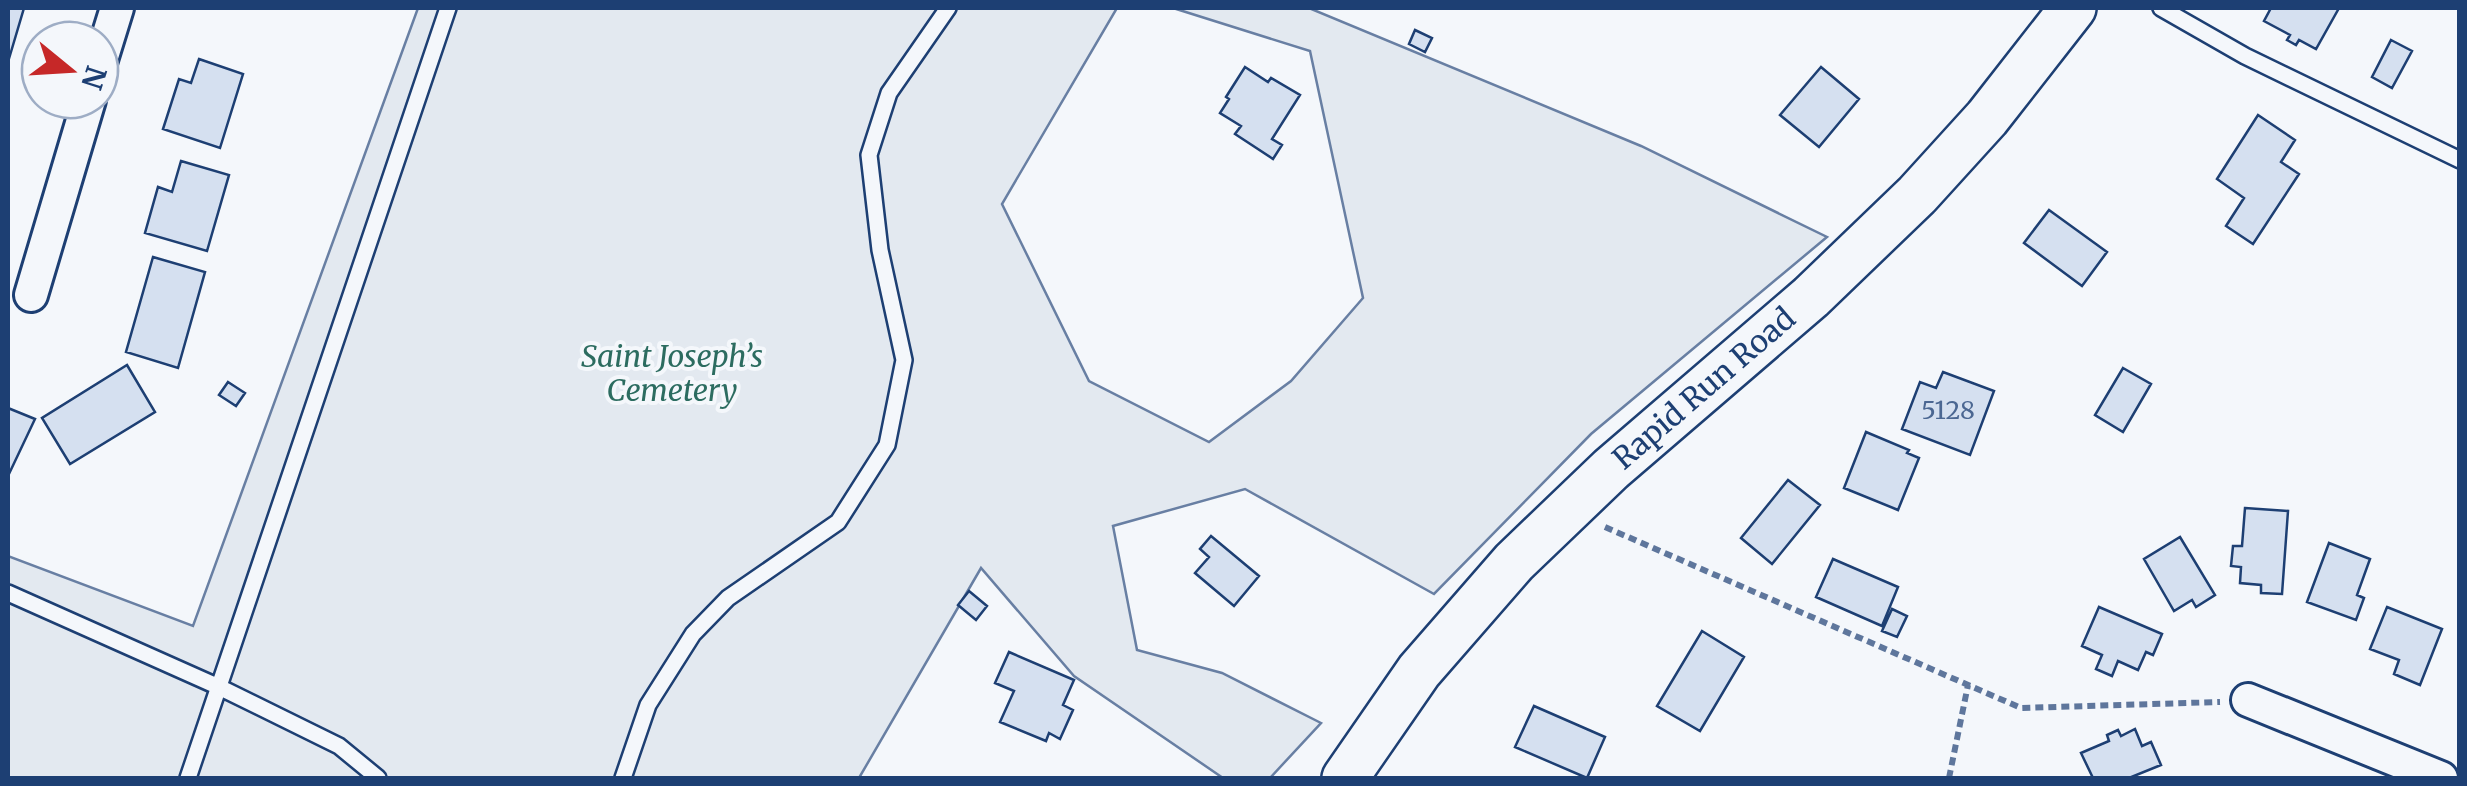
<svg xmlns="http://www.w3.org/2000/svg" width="2467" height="786" font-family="Merriweather,serif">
  <rect width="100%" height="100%" fill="#f4f7fb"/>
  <!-- green -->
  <path fill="#e3e9f0" stroke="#687fa3" stroke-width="2.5" d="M418,8H1117L1002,204L1089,381L1209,442L1291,381L1363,298L1310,51L1173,8H1309L1641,146L1827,237L1591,434L1434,594L1245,489L1113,526L1137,650L1222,673L1321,723L1270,778H1223L1074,676L981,568L859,778H8V556L193,626Z"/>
  <!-- building -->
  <path fill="#d5e0f0" stroke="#1d3f73" stroke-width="2.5" d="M8,8H24L8,62Z
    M2271,8H2339L2316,49L2299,40L2296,45L2287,40L2290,35L2264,21Z
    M1415,30L1432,38L1425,52L1409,44Z
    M2391,40L2412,51L2392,88L2372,77Z
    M199,59L243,74L220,148L163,129L179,79L191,83Z
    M1245,67L1268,82L1271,78L1300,95L1272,139L1282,145L1273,159L1235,134L1241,126L1220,113L1229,99L1226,97Z
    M1821,67L1859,99L1819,147L1780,115Z
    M2258,115L2295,140L2281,162L2299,174L2253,244L2226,226L2244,198L2217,179Z
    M181,161L229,175L207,251L145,233L158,187L172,192Z
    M2049,210L2107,252L2082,286L2024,243Z
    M153,257L205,272L178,368L126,352Z
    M127,365L155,412L70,464L42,418Z
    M2123,368L2151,384L2123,432L2095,415Z
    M1943,372L1994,391L1970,455L1902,429L1920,382L1936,388Z
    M228,382L245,393L236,406L219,395Z
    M8,408L35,419L8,476Z
    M1866,432L1909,450L1907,453L1919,458L1898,510L1844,488Z
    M1788,480L1820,505L1772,564L1741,538Z
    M2245,508L2288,511L2282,594L2261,593V585L2240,583L2241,567L2231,566L2233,546H2242Z
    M1211,536L1259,576L1234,606L1195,573L1209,557L1200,549Z
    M2180,537L2215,595L2196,607L2192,600L2174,611L2144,559Z
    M2329,543L2370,559L2357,595L2364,598L2356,620L2307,602Z
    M1833,559L1898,587L1882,626L1816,597Z
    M969,591L987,606L976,620L958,605Z
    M2099,607L2162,634L2153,655L2146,652L2138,670L2118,661L2112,676L2096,669L2102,655L2082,646Z
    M2387,607L2442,629L2420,685L2394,674L2399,660L2370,649Z
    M1892,609L1907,616L1897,637L1882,631Z
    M1702,631L1744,657L1700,731L1657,706Z
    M1009,652L1074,680L1063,705L1073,710L1060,739L1049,733L1046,741L1000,722L1014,691L995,683Z
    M1534,706L1605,737L1587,778L1515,747Z
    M2135,729L2142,746L2151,742L2161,765L2129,778H2093L2081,753L2109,741L2107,735L2118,730L2121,736Z"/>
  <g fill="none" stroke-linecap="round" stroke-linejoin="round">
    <defs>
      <path id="lane" d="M2161,8L2245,56L2460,160
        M8,593L219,687L339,746L378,778
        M188,778L448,8
        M623,778L648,705L693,634L728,598L838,522L887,445L904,360L880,250L869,155L889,93L948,8"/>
      <path id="street" d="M100,63L117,8
        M31,295L89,100
        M2248,700L2441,778"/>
      <g id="secondary">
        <path id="s1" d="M1345,778L1419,671L1514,562L1611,469L1811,297L1917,195L1987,118L2073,8"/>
      </g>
    </defs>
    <!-- lane casing -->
    <use href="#lane" stroke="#1d3f73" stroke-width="20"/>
    <!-- street casing -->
    <use href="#street" stroke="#1d3f73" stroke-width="38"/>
    <!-- secondary casing -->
    <use href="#secondary" stroke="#1d3f73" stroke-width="50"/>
    <!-- path -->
    <path stroke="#5e769c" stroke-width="6" stroke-dasharray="8 5" stroke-linecap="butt" d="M1605,527L2021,708L2220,702
      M1949,778L1968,685"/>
    <!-- lane -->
    <use href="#lane" stroke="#f4f7fb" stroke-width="15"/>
    <!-- street -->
    <use href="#street" stroke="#f4f7fb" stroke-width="32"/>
    <!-- secondary -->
    <use href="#secondary" stroke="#f4f7fb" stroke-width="45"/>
  </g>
  <g text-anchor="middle" stroke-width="8" stroke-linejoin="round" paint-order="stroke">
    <!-- number labels -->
    <g font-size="25" fill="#4b6792">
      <text x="1948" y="419">5128</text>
    </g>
    <!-- park labels -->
    <g font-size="30" font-style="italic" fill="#2c6c60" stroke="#f4f7fb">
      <text x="672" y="367">Saint Joseph’s<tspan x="672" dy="34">Cemetery</tspan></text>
    </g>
    <!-- street labels -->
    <g font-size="30" fill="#1d3f73" stroke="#f4f7fb">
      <text dy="10" stroke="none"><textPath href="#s1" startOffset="532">Rapid Run Road</textPath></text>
    </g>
  </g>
  <!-- border -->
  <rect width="2467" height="786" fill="none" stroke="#1d3f73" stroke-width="20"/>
  <!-- north arrow -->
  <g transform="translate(70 70) rotate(108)"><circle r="48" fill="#f4f7fb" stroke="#9eadc5" stroke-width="2.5"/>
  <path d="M0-8L18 38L0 25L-18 38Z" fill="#c62828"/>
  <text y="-15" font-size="28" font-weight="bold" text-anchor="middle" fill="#1d3f73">N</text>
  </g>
</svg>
